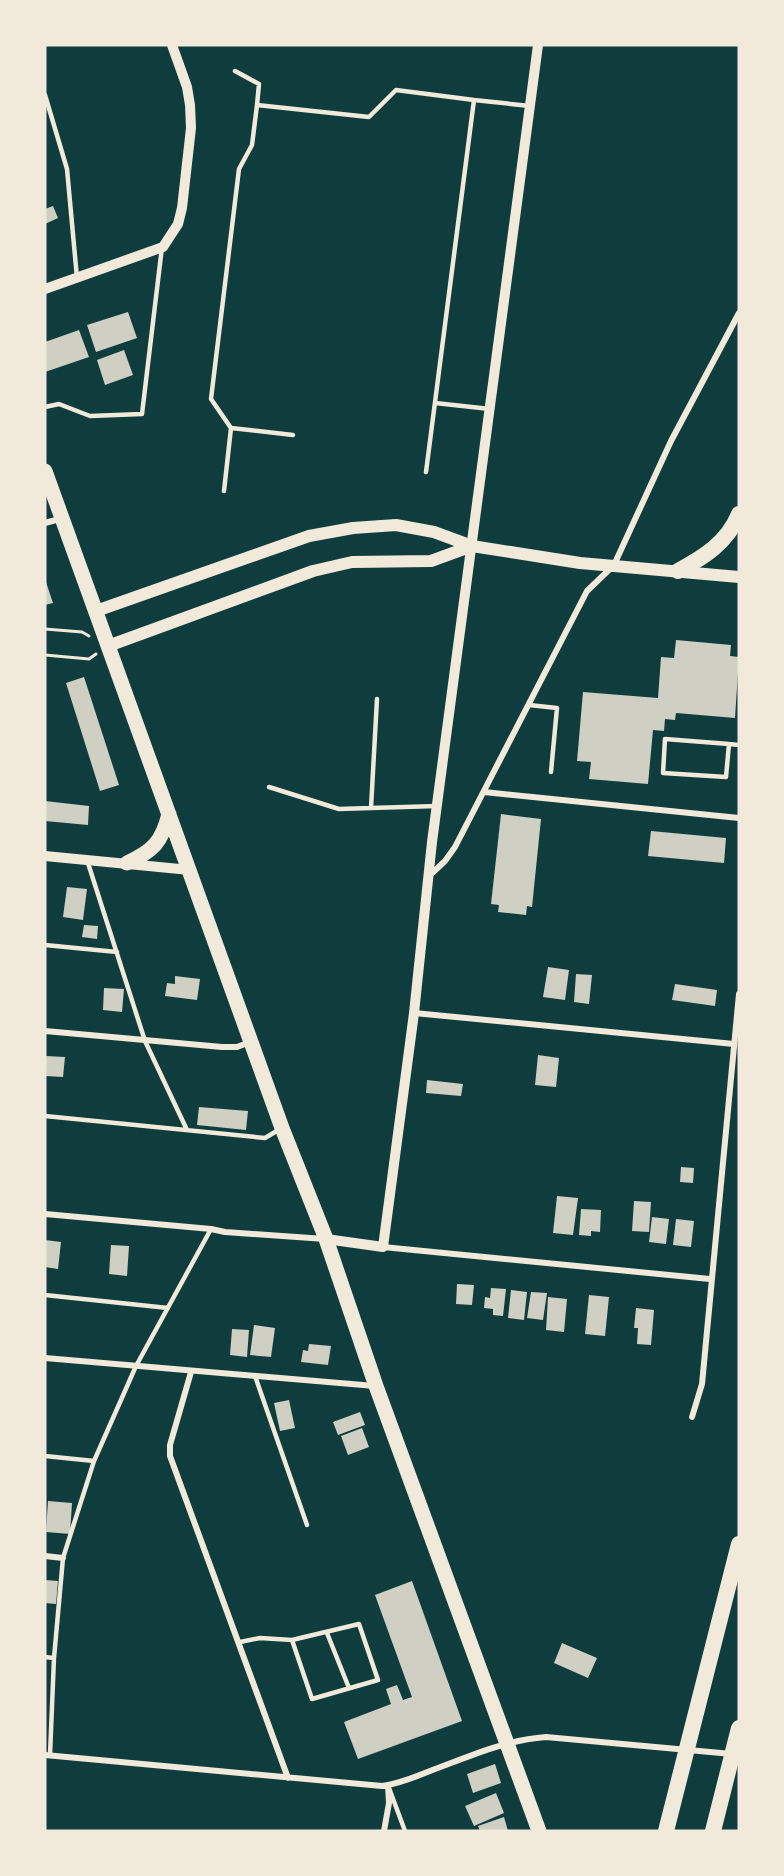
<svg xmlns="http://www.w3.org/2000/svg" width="784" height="1876" font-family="'IBM Plex Sans',sans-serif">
  <rect width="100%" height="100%" fill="#0f3d3e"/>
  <!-- building -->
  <path fill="#cfcfc3" d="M53,206L58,218L45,224V209Z
    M128,312L137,338L96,352L87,325Z
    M79,330L89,357L45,372V342Z
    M124,350L133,375L105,385L97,360Z
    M45,579L53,603L45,605Z
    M676,640L731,645L730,656L739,657L735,718L676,713L675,720L665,719L664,731L653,730L648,784L589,779L591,762L577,761L583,692L658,698L661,657L674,658Z
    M84,677L119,785L100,791L66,683Z
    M45,801L89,806L88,825L45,821Z
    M501,814L541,819L532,907L527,906L526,915L498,912L499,905L491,904Z
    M651,831L726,838L724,863L648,856Z
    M67,887L87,889L83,920L63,917Z
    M84,925L98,926L97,939L82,937Z
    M548,967L569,970L565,1000L543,997Z
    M576,974L592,975L589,1004L574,1002Z
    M175,976L200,979L197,1000L165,996L167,983L175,984Z
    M675,984L717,990L715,1006L672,1000Z
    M104,988L124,989L122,1012L103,1010Z
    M538,1055L559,1058L556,1087L535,1085Z
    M46,1056L65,1057L63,1077L45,1076Z
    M427,1080L463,1084L461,1096L426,1093Z
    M199,1107L248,1111L246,1130L197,1125Z
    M681,1167L694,1168L693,1183L680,1182Z
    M557,1196L578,1198L573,1235L553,1233Z
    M634,1201L651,1202L649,1232L632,1231Z
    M581,1209L601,1210L600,1232L591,1231V1236L579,1235Z
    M652,1217L669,1219L666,1244L649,1242Z
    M676,1219L694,1221L691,1247L673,1245Z
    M45,1240L61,1242L58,1269L45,1267Z
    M111,1245L129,1246L127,1276L109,1274Z
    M457,1284L474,1285L472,1305L456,1304Z
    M491,1288L506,1289L503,1316L493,1315V1309L484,1308L485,1297L490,1298Z
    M511,1290L527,1292L524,1320L508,1318Z
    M531,1292L547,1293L543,1320L527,1318Z
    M589,1295L609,1297L605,1336L585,1334Z
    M548,1297L567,1299L564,1332L546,1330Z
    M636,1308L654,1310L651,1345L637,1344L638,1328H634Z
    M254,1325L275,1328L271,1357L250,1355Z
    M232,1329L249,1330L247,1357L230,1355Z
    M309,1344L331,1346L328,1365L301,1362L303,1350L308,1351Z
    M289,1400L295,1428L280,1431L274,1403Z
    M360,1412L365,1425L338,1435L333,1422Z
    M362,1428L369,1447L348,1455L341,1436Z
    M48,1501L72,1503L70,1534L46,1532Z
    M45,1580L58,1581L56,1604L45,1603Z
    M412,1581L462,1721L358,1759L344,1722L391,1704L386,1689L397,1685L403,1700L412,1697L375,1595Z
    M562,1643L597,1658L588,1678L554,1663Z
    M495,1764L501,1783L473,1793L467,1774Z
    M496,1793L504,1813L474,1826L465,1806Z
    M504,1817L508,1831H480L478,1826Z"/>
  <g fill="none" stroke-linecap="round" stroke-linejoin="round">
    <!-- path -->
    <path stroke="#f1e9da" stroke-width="3" d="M45,629L82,632L89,636
      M45,655L89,659L96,654"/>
    <!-- service -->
    <path stroke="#f1e9da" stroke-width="4.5" d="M235,71L259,84L257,105
      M45,95L67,169L77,278
      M435,403L490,409
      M45,407L59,404L90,416L142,414L162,247
      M293,435L231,428L211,399L239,169L252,145L257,105L369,117L396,90L474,100
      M426,472L474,100L530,106
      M224,491L231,428
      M377,699L371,808L437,806
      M529,705L557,708L551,772
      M729,744L726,777L663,773L665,739L729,744L739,745
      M269,787L339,809L371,808
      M87,860L145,1041L187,1130
      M45,945L117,952
      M45,1116L265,1138L280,1129
      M45,1295L168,1308
      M255,1376L307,1525
      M45,1456L94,1461
      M327,1633L349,1688
      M240,1642L260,1638L292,1640L359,1624L378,1680L312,1699L292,1640
      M45,1657L54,1658
      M50,1755L54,1658L63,1558L94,1461L136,1366L211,1229
      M389,1788L405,1831"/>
    <!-- minor -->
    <path stroke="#f1e9da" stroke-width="6" d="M45,523L63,518
      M484,792L739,818
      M428,877L445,861L455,847L587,591L614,565L671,441L739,313
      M414,1013L734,1044
      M45,1031L222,1047H237L250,1042
      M45,1214L211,1229L225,1232L325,1239
      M383,1247L710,1279
      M45,1358L375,1386
      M191,1372L170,1445V1456L288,1778
      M692,1417L702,1384L739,994
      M45,1556L63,1558
      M45,1755L382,1786C399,1784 415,1777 430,1771C468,1757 505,1740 546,1737L732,1754
      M384,1831L389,1803L388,1785"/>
    <!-- tertiary -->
    <path stroke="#f1e9da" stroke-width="10" d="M45,289L163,247L178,224L182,208L191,128L190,105L187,87L172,45
      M45,856L190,870
      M326,1239L383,1247L414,1013L432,842L538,45"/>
    <!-- secondary -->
    <path stroke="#f1e9da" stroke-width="12" d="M96,611L309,536L353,528L396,525L434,532L472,546L580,563L739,577
      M108,646L313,571L352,562L431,561L472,546"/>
    <!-- primary -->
    <path stroke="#f1e9da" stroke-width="15" d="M45,471L282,1128L326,1239L376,1386L539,1831
      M127,863C153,851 162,842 169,814"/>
    <!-- motorway -->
    <path stroke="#f1e9da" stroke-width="16" d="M678,571C704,557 727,543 739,514
      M666,1831L739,1544
      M713,1831L739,1728"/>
  </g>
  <!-- border -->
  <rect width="784" height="1876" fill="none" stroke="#f1e9da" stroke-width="93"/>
</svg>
